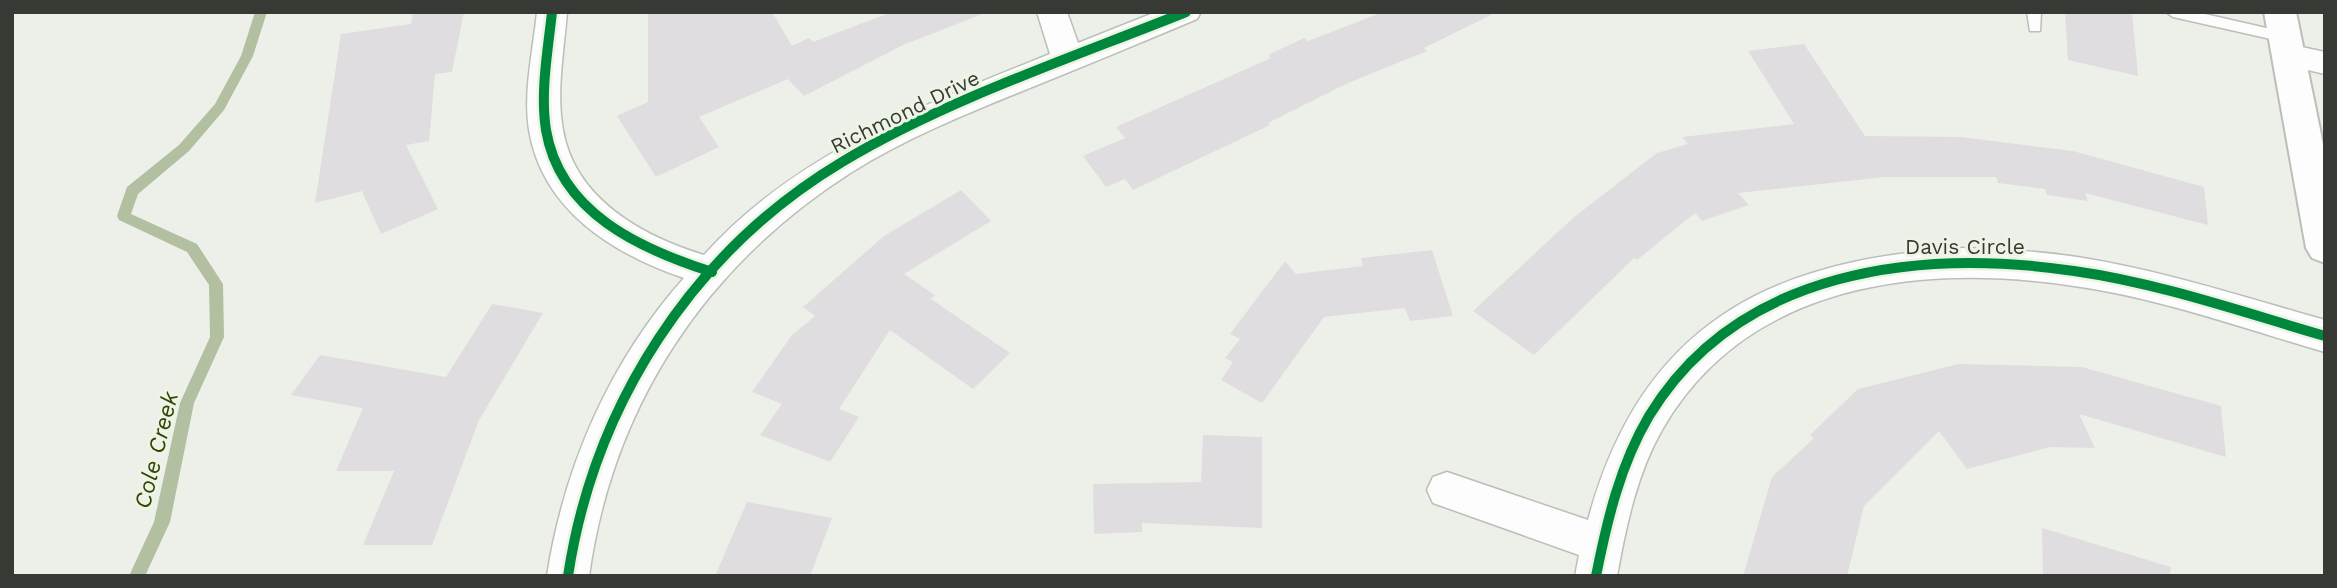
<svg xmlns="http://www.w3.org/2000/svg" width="2337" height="588" font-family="'Work Sans',sans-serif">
  <rect width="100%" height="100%" fill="#edf0e8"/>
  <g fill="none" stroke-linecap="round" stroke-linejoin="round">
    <!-- stream -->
    <path fill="#b2bfa1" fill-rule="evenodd" d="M255,12H267L253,56L224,110L189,151L138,194L131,214L197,244L223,284L224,337L194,403L170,522L145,576H129L154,522L180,403L210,337L209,285L187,252L119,220L117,216L127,187L179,145L215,104L241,56Z"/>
  </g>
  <!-- building -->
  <path fill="#e0dde1" d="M413,12H464L452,72L435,74L429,141L406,145L438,209L381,234L362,191L315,203L341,34L411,24Z
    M648,12H772L792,46L809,38L813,42L892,12H980V15L903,45L804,96L788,79L699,117L719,147L656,177L617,116L648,102Z
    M1383,12H1497L1424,48L1427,51L1348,83L1268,123L1270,125L1133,190L1125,179L1106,187L1083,156L1125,138L1116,127L1271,58L1268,55L1304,38L1308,41Z
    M2065,12H2132L2138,76L2068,60Z
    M1804,44L1865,136L1961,137L2073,151L2204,187L2208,225L2085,193L2088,201L2047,195L2045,189L1998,183L1996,177H1885L1738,193L1749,205L1702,221L1695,213L1637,260L1634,258L1534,355L1473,311L1573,218L1657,153L1688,144L1682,137L1794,124L1748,51Z
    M961,190L991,221L904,274L935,295L931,299L1010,353L973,389L890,330L839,409L859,417L830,462L760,435L782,404L752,392L792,335L815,316L803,307L884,236Z
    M1432,250L1453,316L1410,321L1405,308L1324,317L1262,403L1221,380L1233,362L1225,358L1240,339L1230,334L1285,261L1296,274L1363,266L1361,258Z
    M492,304L543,313L479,420L432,545H363L394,471H336L363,408L291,395L320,355L446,377Z
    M1958,364L2082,367L2221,406L2226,457L2079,414L2095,448L2050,447L1967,469L1939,431L1864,506L1847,576H1743L1772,477L1814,438L1810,435L1858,389Z
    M1203,435L1262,437V528L1142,523V532L1094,534L1093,484L1201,482Z
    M747,502L832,518L810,576H715Z
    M2042,528L2171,567L2170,576H2043Z"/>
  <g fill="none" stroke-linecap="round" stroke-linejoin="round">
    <defs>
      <path id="service" d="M2027,12H2041L2040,31H2030Z
        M2166,12H2196L2284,32L2291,37L2284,42L2173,17Z"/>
      <path id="minor" d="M537,12H567C564,51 556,92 563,130C575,199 642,236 704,255C795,153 926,104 1050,54L1037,12H1067L1078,43L1156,12H1201L1197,19C1138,44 1079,68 1020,92C963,115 905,139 852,172C706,265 613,404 589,576H547C564,466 610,361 684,278C613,254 542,210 529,130C523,92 533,51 537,12Z
        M2288,44L2325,52V74L2277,63L2272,55L2277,47Z
        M1960,248C1999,249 2038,251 2077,257C2161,270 2243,297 2325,320V352C2242,328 2160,298 2074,286C1922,263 1747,282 1662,430C1637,474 1626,526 1617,576H1575L1579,555L1433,503L1427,490L1433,477L1447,472L1588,520C1641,325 1768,260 1960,248Z"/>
      <path id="secondary" d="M2264,12H2296L2325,154V263L2312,258L2306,248Z"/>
    </defs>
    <!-- service casing -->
    <use href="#service" stroke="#bcbeb9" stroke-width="3"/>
    <!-- minor casing -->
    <use href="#minor" stroke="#bcbeb9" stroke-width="3"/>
    <!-- secondary casing -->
    <use href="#secondary" stroke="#bcbeb9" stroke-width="4"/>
    <!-- service -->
    <use href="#service" fill="#fcfdfc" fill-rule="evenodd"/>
    <!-- minor -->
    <use href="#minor" fill="#fcfdfc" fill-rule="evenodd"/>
    <!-- secondary -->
    <use href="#secondary" fill="#fcfdfc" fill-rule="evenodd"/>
    <defs>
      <path id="cycleway" d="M552,12C548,50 540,92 546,130C560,213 640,249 712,272
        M568,576C594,405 692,252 842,162C945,100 1074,57 1186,12
        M1596,576C1607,521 1620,465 1649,416C1738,269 1919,248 2074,271C2159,283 2242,312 2325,336"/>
    </defs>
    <!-- cycleway casing -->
    <use href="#cycleway" stroke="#edf4e5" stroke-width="15"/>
    <!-- cycleway -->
    <use href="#cycleway" stroke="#00873e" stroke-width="10"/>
  </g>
  <g text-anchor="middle" stroke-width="6" stroke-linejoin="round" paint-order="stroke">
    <!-- street labels -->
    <g font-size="21" fill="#373a34" stroke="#edf4e5">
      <text transform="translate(905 112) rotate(-26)" y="7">Richmond Drive</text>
      <text x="1965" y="254">Davis Circle</text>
    </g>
    <!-- water labels -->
    <g font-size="23" font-style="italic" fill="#314505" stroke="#edf4e5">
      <text transform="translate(156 450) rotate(-76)" y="8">Cole Creek</text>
    </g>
  </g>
  <!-- border -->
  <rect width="2337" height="588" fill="none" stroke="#373a34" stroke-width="28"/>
</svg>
